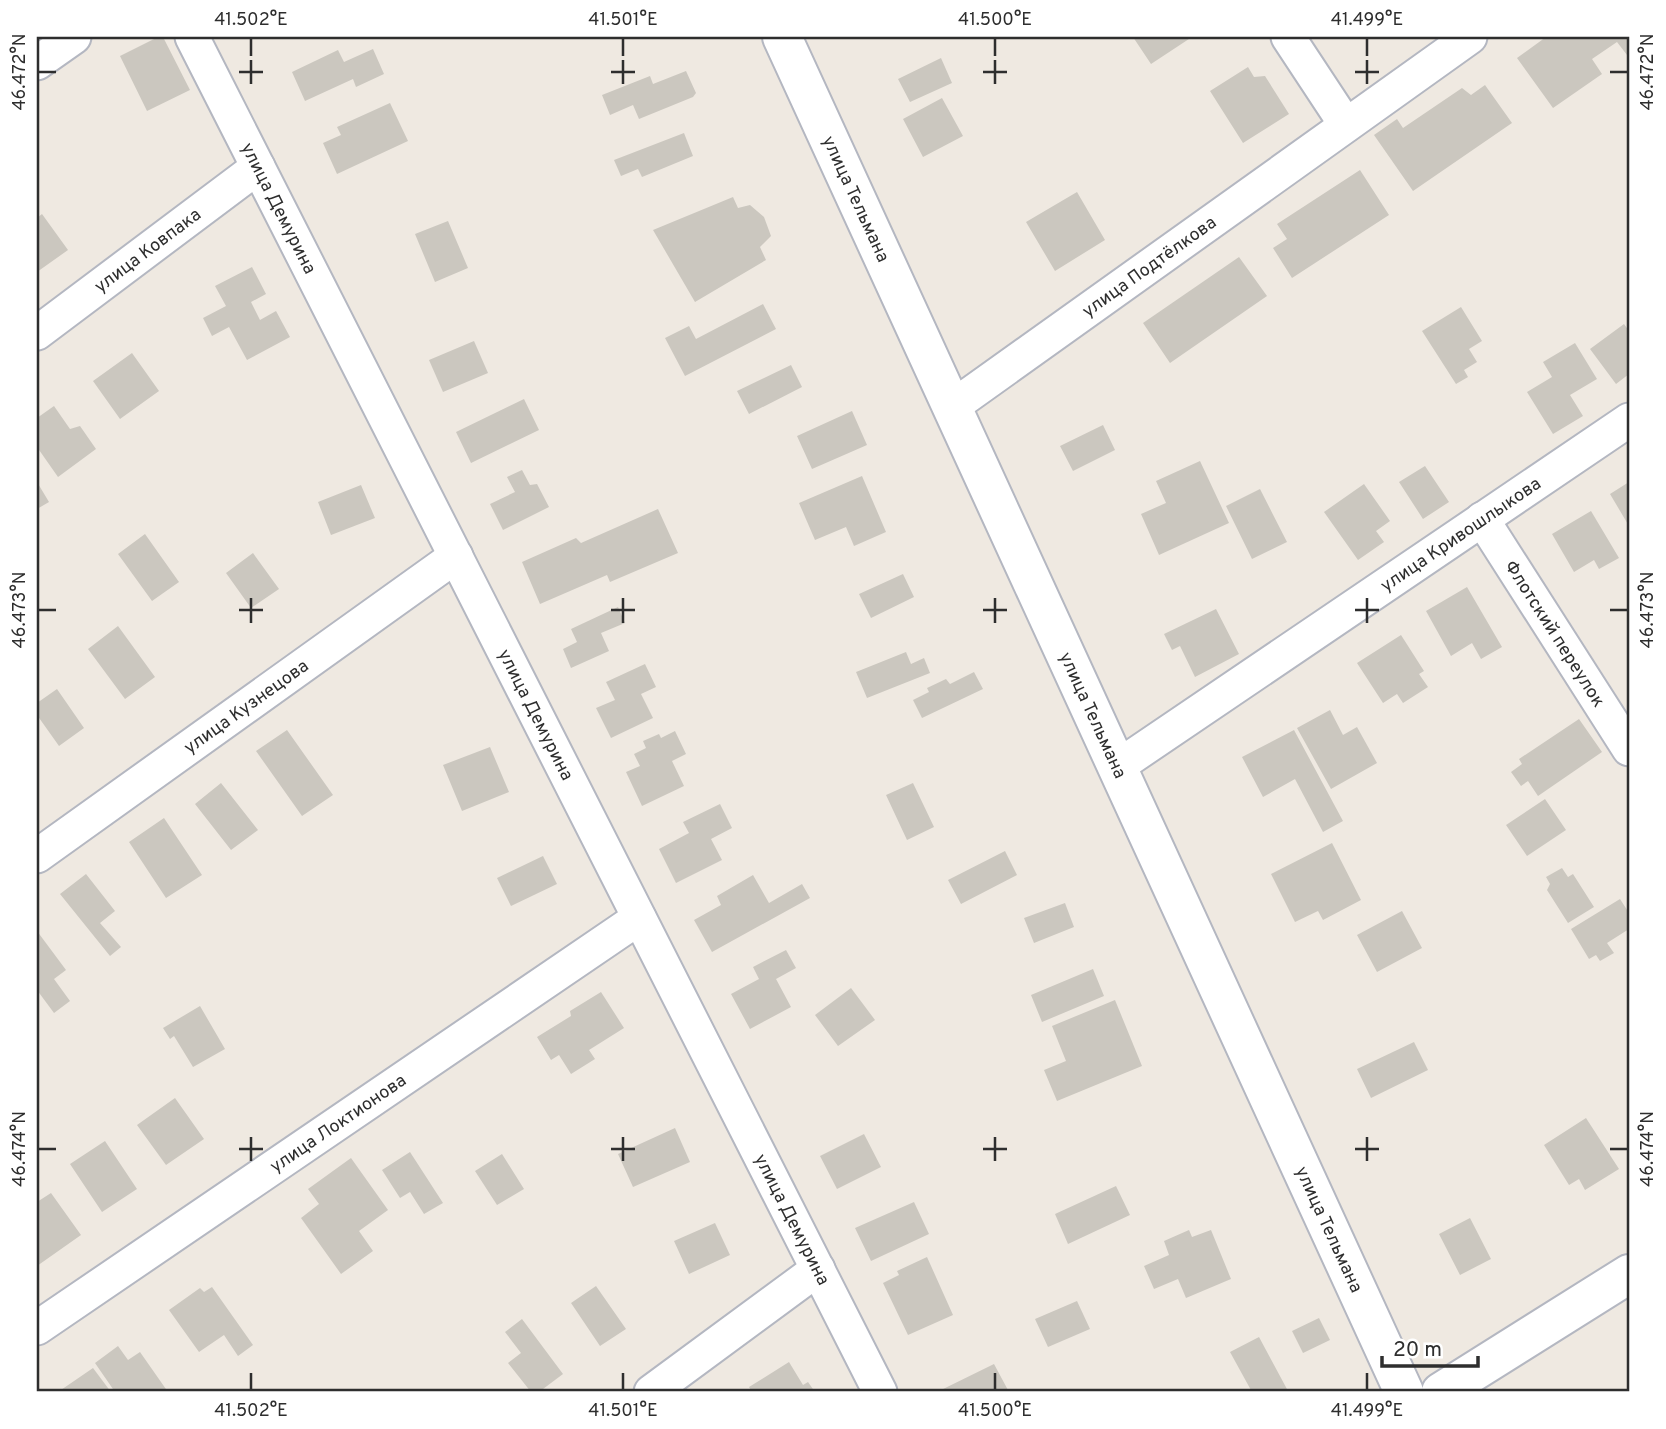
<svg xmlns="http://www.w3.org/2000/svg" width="1666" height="1429" font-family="Overpass,sans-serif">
  <rect width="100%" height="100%" fill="#efe9e1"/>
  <!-- building -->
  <path fill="#cbc7bf" d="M158,37H163L190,90L147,111L120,56Z
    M1133,37H1192L1151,64Z
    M1546,37H1629V53L1627,55L1617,42L1592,59L1602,74L1553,108L1517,58Z
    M373,49L384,74L356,87L353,79L305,101L292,72L338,50L344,62Z
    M941,58L952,83L910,102L898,79Z
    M1248,67L1254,77L1265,76L1289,114L1243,143L1210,91Z
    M686,71L696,93L693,97L639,119L633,105L610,115L602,95L650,76L653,84Z
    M1485,85L1512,123L1413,191L1374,135L1397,119L1403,128L1462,88L1471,95Z
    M942,98L963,136L923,157L903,119Z
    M390,103L408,141L337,174L323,143L341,135L337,127Z
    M684,133L693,156L642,177L638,169L621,176L614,160Z
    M1360,170L1389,215L1292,278L1273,248L1287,239L1277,224Z
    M1077,192L1105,240L1055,271L1026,222Z
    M733,197L738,208L750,205L764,217L771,236L760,247L766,260L695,302L653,230Z
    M42,214L68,250L37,272V218Z
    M448,221L468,268L435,282L415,234Z
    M1239,257L1267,296L1170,363L1143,323Z
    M252,267L266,294L251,302L260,320L276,311L290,337L247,360L229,327L212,336L203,318L226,306L215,286Z
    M763,304L776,329L685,376L665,338L689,326L696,339Z
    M1461,307L1482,341L1469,349L1477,362L1464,370L1468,377L1456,384L1422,331Z
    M1624,324L1629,331V374L1616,384L1590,349Z
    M474,341L488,373L443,392L429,360Z
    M1575,343L1597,379L1570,395L1583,416L1553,434L1527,392L1552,377L1543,362Z
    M132,353L159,391L120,419L93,381Z
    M791,365L802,387L749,414L737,391Z
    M524,399L539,430L471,463L456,432Z
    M54,406L70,429L80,426L96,449L58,477L37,447V418Z
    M852,411L867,445L812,469L797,436Z
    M1103,425L1115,450L1073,471L1060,446Z
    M1200,461L1229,523L1159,555L1141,514L1166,503L1156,481Z
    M1425,466L1449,502L1423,519L1399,482Z
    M522,470L530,485L537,484L549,507L503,530L490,504L515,492L507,477Z
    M862,476L886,532L854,546L846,527L815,540L799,503Z
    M37,482L49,502L37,509Z
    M1629,482V526L1610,494Z
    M1364,484L1390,521L1376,531L1384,542L1358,560L1324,512Z
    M361,485L375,518L331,535L318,502Z
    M1260,489L1287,542L1252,559L1226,506Z
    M658,509L678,553L610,582L607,575L540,604L522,562L576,538L581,543Z
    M1591,511L1619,558L1599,569L1594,560L1574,572L1552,534Z
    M145,534L179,582L152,601L118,554Z
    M253,553L279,589L251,608L226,573Z
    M903,574L914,597L871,618L859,594Z
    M1467,587L1502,647L1481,659L1472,643L1451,656L1426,611Z
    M618,607L625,623L601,633L609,651L571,668L563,649L577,642L571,629Z
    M1216,609L1239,654L1195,677L1180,646L1172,650L1164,634Z
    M118,626L155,677L125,699L88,649Z
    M1401,635L1424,671L1419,674L1428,687L1403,703L1397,694L1383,703L1357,663Z
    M906,652L911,664L924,658L930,673L867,698L856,672Z
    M645,664L656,687L641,694L653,718L611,738L596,708L615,700L606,682Z
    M974,672L983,689L922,718L913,700L929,692L927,688L946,679L950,684Z
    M57,689L84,728L59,746L37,715V703Z
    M1330,710L1343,735L1357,727L1377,763L1331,789L1297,728Z
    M1579,719L1602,752L1538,796L1528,781L1521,786L1511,772L1522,764L1519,759Z
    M287,730L333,795L302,816L256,751Z
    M1294,730L1343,821L1323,832L1295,779L1263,797L1242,757Z
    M675,731L686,754L672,761L684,786L642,806L626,772L640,766L634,754L646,748L643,741L659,734L661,738Z
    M490,747L509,792L462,811L443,765Z
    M221,783L258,830L231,850L195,804Z
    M913,783L934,827L907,840L886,795Z
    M1545,799L1566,830L1527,856L1506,825Z
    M720,804L732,828L711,839L722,860L676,883L659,849L689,833L683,822Z
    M164,818L202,875L166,898L129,842Z
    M1332,843L1361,900L1323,920L1318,911L1295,922L1271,874Z
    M1005,851L1017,875L961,904L948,880Z
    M543,856L557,884L511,906L497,878Z
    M1562,868L1568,877L1573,874L1594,907L1568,923L1547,890L1550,884L1546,877Z
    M86,874L115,911L100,923L121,947L110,956L60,894Z
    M753,875L769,903L802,884L810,898L712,952L694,920L721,905L717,896Z
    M1620,899L1629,913V929L1607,943L1614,953L1600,961L1596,955L1589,959L1571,929Z
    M1065,903L1074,927L1034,943L1024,918Z
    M1402,911L1422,948L1377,972L1357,935Z
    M37,931L66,970L54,979L70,1001L54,1013L37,990Z
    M786,950L796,968L776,979L791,1007L750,1029L731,994L759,979L753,967Z
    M1093,969L1104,996L1042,1022L1031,995Z
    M851,988L875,1020L838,1046L815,1015Z
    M601,992L624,1028L589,1050L595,1059L571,1074L559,1055L551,1060L537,1037L571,1016L570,1011Z
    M1115,1000L1142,1066L1057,1101L1044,1070L1066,1061L1052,1026Z
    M200,1006L225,1049L193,1067L174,1036L170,1039L163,1028Z
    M1414,1042L1428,1070L1371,1098L1357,1069Z
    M175,1098L204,1139L166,1165L137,1125Z
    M1586,1118L1619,1169L1585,1190L1579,1179L1569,1185L1544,1145Z
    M675,1128L690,1162L633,1187L618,1154Z
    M864,1134L881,1167L837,1189L820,1156Z
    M105,1141L137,1189L102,1212L70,1164Z
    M410,1152L443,1203L424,1214L410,1192L400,1198L382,1170Z
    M502,1154L524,1189L497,1205L475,1171Z
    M351,1158L388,1210L359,1231L373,1251L341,1274L301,1218L319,1204L308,1189Z
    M1116,1186L1130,1215L1068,1244L1055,1214Z
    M51,1193L81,1235L37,1266V1202Z
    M914,1202L929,1234L871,1261L855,1228Z
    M1470,1218L1491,1259L1460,1275L1439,1234Z
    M715,1223L730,1255L689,1274L674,1241Z
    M1189,1230L1192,1237L1211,1230L1231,1279L1186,1298L1178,1279L1154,1289L1144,1266L1169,1255L1164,1241Z
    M927,1257L953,1315L908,1335L883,1283L899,1275L897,1271Z
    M596,1286L626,1329L600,1346L571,1303Z
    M212,1287L253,1345L238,1356L224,1335L199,1352L169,1310L200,1288L204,1292Z
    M1077,1301L1090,1329L1048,1347L1035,1319Z
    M1319,1318L1330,1340L1303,1353L1292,1331Z
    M522,1319L563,1374L539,1392H531L508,1363L521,1353L505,1332Z
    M1259,1337L1288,1391L1285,1392H1252L1230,1352Z
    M118,1346L128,1360L140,1352L168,1392H115L95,1363Z
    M789,1362L803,1385L808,1382L815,1392H752L749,1387Z
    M994,1364L1009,1392H937Z
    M93,1368L111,1392H58Z"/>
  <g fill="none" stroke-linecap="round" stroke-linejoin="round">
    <defs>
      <g id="street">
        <path id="s1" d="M192,37L880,1392"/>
        <path d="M1288,37L1346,125"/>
        <path d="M37,63L74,37"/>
        <path id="s2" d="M37,333L258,167"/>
        <path id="s3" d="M952,407L1470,37"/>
        <path id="s4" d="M1482,519L1629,749"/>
        <path id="s5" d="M1117,767L1629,420"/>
        <path id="s6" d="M37,856L456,556"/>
        <path id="s7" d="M37,1328L639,918"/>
        <path d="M651,1392L818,1269"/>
      </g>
      <g id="secondary">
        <path id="s8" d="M782,37L1404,1392"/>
        <path d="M1441,1392L1629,1274"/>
      </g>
    </defs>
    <!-- street casing -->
    <use href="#street" stroke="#b4b7c1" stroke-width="37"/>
    <!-- secondary casing -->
    <use href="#secondary" stroke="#b4b7c1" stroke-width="42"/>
    <!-- street -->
    <use href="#street" stroke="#fff" stroke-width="33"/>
    <!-- secondary -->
    <use href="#secondary" stroke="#fff" stroke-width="38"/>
  </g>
  <!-- ticks -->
  <path fill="none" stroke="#2e2e2e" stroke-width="2.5" d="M251,38V56M623,38V56M995,38V56M1367,38V56M251,60V84M623,60V84M995,60V84M1367,60V84M38,72H56M239,72H263M611,72H635M983,72H1007M1355,72H1379M1610,72H1628M251,598V623M623,598V623M995,598V623M1367,598V623M38,610H56M239,610H263M611,610H635M983,610H1007M1355,610H1379M1610,610H1628M251,1137V1161M623,1137V1161M995,1137V1161M1367,1137V1161M38,1149H56M239,1149H263M611,1149H635M983,1149H1007M1355,1149H1379M1610,1149H1628M251,1373V1390M623,1373V1390M995,1373V1390M1367,1373V1390"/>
  <g text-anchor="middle" stroke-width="5" stroke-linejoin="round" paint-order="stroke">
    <!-- street labels -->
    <g font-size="18" fill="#2e2e2e" stroke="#fff">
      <text dy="6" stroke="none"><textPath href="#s8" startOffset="178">улица Тельмана</textPath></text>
      <text dy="6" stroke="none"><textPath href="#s1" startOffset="192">улица Демурина</textPath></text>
      <text dy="6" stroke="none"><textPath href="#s2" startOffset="138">улица Ковпака</textPath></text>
      <text dy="6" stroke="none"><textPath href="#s3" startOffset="242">улица Подтёлкова</textPath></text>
      <text dy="6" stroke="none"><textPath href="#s5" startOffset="415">улица Кривошлыкова</textPath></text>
      <text dy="6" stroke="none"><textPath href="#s4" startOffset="136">Флотский переулок</textPath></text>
      <text dy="6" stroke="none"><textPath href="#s6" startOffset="257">улица Кузнецова</textPath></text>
      <text dy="6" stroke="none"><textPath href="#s8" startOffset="746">улица Тельмана</textPath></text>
      <text dy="6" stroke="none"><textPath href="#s1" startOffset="760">улица Демурина</textPath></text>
      <text dy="6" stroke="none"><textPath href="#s7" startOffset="364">улица Локтионова</textPath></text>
      <text dy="6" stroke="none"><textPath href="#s1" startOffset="1326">улица Демурина</textPath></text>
      <text dy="6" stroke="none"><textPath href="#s8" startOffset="1312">улица Тельмана</textPath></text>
    </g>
  </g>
  <!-- border -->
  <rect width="1666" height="1429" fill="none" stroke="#ffffff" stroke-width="77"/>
  <!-- scale -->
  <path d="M1382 1356v10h96v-10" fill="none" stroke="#2e2e2e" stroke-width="3.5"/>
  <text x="1393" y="1356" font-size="21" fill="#2e2e2e" stroke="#ffffff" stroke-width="5" paint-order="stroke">20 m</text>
  <rect x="38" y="38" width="1590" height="1352" fill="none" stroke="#2e2e2e" stroke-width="2.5"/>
  <g font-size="18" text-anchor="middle" fill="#2e2e2e">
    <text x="251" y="25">41.502°E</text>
    <text x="623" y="25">41.501°E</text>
    <text x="995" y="25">41.500°E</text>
    <text x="1367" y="25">41.499°E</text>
    <text transform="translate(1647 72) rotate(-90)" y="6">46.472°N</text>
    <text transform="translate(19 72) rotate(-90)" y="6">46.472°N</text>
    <text transform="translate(1647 610) rotate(-90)" y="6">46.473°N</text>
    <text transform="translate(19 610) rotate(-90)" y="6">46.473°N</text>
    <text transform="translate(1647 1149) rotate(-90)" y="6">46.474°N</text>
    <text transform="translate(19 1149) rotate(-90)" y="6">46.474°N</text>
    <text x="251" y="1416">41.502°E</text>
    <text x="623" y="1416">41.501°E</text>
    <text x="995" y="1416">41.500°E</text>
    <text x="1367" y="1416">41.499°E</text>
  </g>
</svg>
